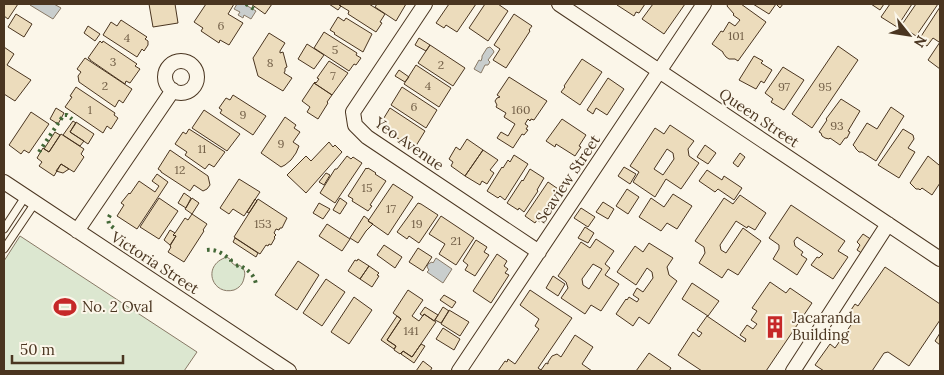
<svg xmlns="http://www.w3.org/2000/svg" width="944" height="375" font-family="Lora,serif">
  <rect width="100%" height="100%" fill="#fbf6e9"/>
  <!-- green -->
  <path fill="#dce7d0" stroke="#887966" d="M20,236L197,352L184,371H4V261Z
    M227,257L231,260L232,263L236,266L239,265C244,268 246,272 244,278C243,284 239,288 234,290C212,296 201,265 227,257Z"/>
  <!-- water -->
  <path fill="#c9cecd" stroke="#887966" d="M30,4H54L61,8L53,19L30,5Z
    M237,4H244L256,11L251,19L244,15L243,18L238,15L240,12L234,9Z
    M490,47L493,50L494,52L488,60L490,62L488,65H485L481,73L474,69L479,60L481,61L482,58V56L487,48Z
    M436,258L452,269L443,283L427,272L429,270L427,267L428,264L432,262L433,263Z"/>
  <!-- building -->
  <path fill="#ecdcbc" stroke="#4a3520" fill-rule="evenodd" d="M4,4H18L8,19L4,16Z
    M149,4H175L178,23L153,27Z
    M206,4H234L228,14L243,23L229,45L220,40L219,43L201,31L203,28L194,22Z
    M251,4H272L265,14Z
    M329,4H340L339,5L341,6L338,10Z
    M340,4H369L385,14L380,22L382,23L376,32L348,14L349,11L339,5Z
    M377,4H390L391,5L392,4H406L396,21L375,7Z
    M449,4H476L457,32L446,25L444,28L436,23Z
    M485,4H498L508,11L488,41L469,28Z
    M617,4H645L639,13L636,12L634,16L617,5Z
    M653,4H685L664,34L642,19Z
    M728,4H741L766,22L738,61L735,59H729L726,57L723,53V52L712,44L721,31L723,32L729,22L735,26L740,20L733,15L734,14L727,6Z
    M753,4H783L780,8L776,4L769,14Z
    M871,4H884L880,10Z
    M890,4H912L897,27L881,17Z
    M916,4H938L916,36L901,26Z
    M940,7V40L939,42L933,38L927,46L918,41Z
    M16,14L32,24L24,37L8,27Z
    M514,14L532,26L529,30L530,31L506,68L493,60L500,49L494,45Z
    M338,17L344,21L346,18L372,34L363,52L334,34L335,33L330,30Z
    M121,20L147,37L145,39L148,41V45L144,51L142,49L137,57L103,35L111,22L117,26Z
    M88,26L100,34L95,41L84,33Z
    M324,32L357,53L356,55L361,58L356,65L354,64L349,71L314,48Z
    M269,33L285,43L280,51V53L283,52L287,67L285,68V71L284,73L292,78L283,91L258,76L253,58Z
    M419,38L430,45L426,51L415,45Z
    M100,41L102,43L103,41L137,64L135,66L140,69L130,83L126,81L125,84L90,60V59L88,58Z
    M940,42V69L928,60Z
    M307,44L324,55L314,69L298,59Z
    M430,45L465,68L453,86L418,63Z
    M838,46L858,60L812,128L792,114Z
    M4,47L14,54L7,65L31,80L15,101L4,94Z
    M754,56L763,61L761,63L772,70L764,83L761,81L756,89L739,80Z
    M85,58L132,89L123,103L119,100L115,107L79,82L78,76L81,72L77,69Z
    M582,59L602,72L580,105L561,92L565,87L564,86Z
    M329,61L348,73L332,95L314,83L315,82L316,83L319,79L317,78Z
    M416,65L451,88L439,107L404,84Z
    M783,67L804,80L784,110L771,102L773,99L765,93Z
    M399,70L409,77L405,82L395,76Z
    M509,77L547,101L534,120L531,119L530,121L528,119L525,124L528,126L526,129L528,130L524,135L522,134L513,148L497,138L501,132L508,136L515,124L504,117L506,113L496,107L497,105L495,101L497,98L500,97L497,95Z
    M608,78L624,89L607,115L596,108L593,114L587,110Z
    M314,83L332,95L327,102L328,103L318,119L307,112L310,107L302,101Z
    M76,87L115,113L114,115L118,118L111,129L107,126L103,133L65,107L72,97L70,96Z
    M402,87L437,110L426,128L391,105Z
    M233,95L266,116L253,135L220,113L222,110L219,108L226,98L230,100Z
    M841,99L860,111L848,131L850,132L847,138H845L840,145L830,138L829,139L825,138L822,136L821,133L819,132L827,120L826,119Z
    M891,107L904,116L876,161L862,152H859L856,149L855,147L853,145L867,123L877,129Z
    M56,108L64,113L58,124L50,119Z
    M390,108L425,131L414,149L379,126Z
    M204,110L240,134L227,151L192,128Z
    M31,112L49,124L29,153L24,150L21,154L9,145Z
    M285,117L296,125L294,128L300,132L293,142L299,146L296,153L291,160L285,165L281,167L261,153Z
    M562,119L586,135L579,146L581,147L575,156L556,144L555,147L546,141Z
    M73,121L76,123L70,132L84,141L80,146L63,135Z
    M76,122L94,134L88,144L70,132Z
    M670,125L694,141L688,149L689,156L699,163L681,189L666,179L655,197L633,182L639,172L630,166L655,128L664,134ZM667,149L673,153L674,159L663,175L654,169Z
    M189,129L225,152L214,167L209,164L205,169L185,155L187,152L175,144L183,132L186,134Z
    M903,129L913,135L914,139L908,148L915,152L899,178L878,165Z
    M55,132L60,135L49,152L44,149Z
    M61,134L84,149L81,154L84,157L74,172L61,164L54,176L39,166L42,162L37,158L43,148L49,152Z
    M467,139L483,150L465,176L451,166L453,162L449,159L456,147L460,150Z
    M329,142L333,147L335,145L342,152L306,193L287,175L306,156L311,161Z
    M705,145L716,153L708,164L697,157Z
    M170,150L208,176L210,185L207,189L203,191L194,185L190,191L161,172V171L158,169Z
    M483,150L498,160L490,170L494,173L487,184L482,181L480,185L465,176Z
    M740,153L745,157L738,167L733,163Z
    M514,155L528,164L505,200L500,196L498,198L487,191L502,167L503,168L508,160L510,162Z
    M347,156L351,159L353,157L362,163L335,203L320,193L335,169H337Z
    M928,156L939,165L940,163V183L932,195L922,188L920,190L919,189H916L910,183Z
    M61,164L69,169L63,173L56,171Z
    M624,167L636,174L630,184L618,176Z
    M366,168L367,169L368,168L376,173L375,174L386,181L370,205L372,206L368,211L352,201L353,199L348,196Z
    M530,169L544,178L537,190L538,191L524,212L519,208L518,210L507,203L522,180L523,181Z
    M707,170L722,180L724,176L742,188L734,200L718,189L715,192L699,181Z
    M326,173L330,175L324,185L319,182Z
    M157,174L168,182L137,229L117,216L124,205L121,203L129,193L130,194L139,181L155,192L159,186L152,181Z
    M239,179L260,192L244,216L233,209L229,214L220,208Z
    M548,182L564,193L543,224L537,220L535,223L525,216Z
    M393,184L413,197L388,235L368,221Z
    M627,189L639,197L628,214L616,206Z
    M184,193L191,198L186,208L178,203Z
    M673,194L692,206L677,229L667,223L661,231L639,217L651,198L664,207Z
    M740,195L766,213L755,230L748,226L747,228L736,221L720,245L721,250L726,253L743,228L761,241L738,275L728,269L722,278L699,263L705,253L704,247L695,241L724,198L733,204Z
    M159,198L178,211L159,239L140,227Z
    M192,198L199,203L192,214L185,209Z
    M340,198L347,203L340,214L333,210Z
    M255,199L257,201L249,213L247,212Z
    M258,199L287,218L282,228H280L279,230L276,229L274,233L276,235L274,237L275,238L271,245L269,244L268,246L266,245L260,254L234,237Z
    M603,202L614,209L608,219L596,212Z
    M319,203L330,209L323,219L313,213Z
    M418,203L421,204L438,215L419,243L409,236L407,239L397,232Z
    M791,205L845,241L838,251L848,257L833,279L811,265L817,257L819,258L823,254L797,237L794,241L795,246L803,252L801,255L807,259L797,275L773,259L779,249V245L769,238Z
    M581,208L595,217L588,227L574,218Z
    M192,214L207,224L203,230L204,231L184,262L168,252L171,247L170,246L176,236L173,235L175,233L185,218L188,220Z
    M364,216L369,220L368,221L373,224L366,231L358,243L350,238Z
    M441,216L474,238L456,265L439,254L445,244L429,234Z
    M327,224L350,239L342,251L319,236Z
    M585,227L594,233L588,243L578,238Z
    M170,230L175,233L173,235L176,236L170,245L164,240Z
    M863,234L872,240L863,254L857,250L860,245L857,242Z
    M235,238L258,253L256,257L233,242Z
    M596,239L614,251L605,264L610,268L605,275L619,284L601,311L591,305L585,314L561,298L568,288L566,282L558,276L581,242L590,248ZM593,264L602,269L589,289L583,285L582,279Z
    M476,240L487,247L484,252L489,255L475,276L465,270L468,265L463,261Z
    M649,243L673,258L667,267L669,275L677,281L649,324L639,317L633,326L616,314L626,299L627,300L629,297L637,302L639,299L633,295L637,288L643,292L653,278L652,272L647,268L636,285L617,272L635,246L643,252Z
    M384,245L402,257L395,268L377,255Z
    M418,248L432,257L423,271L409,262Z
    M497,254L507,261L504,266L508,269L505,273L509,275L491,303L473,291Z
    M358,259L369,266L360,279L348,271L355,260L357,261Z
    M298,261L319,275L297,310L275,295Z
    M369,266L379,273L377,275L379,276L372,287L360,279Z
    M885,267L940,304V320L909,366L888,352L884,353L872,371H824L815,365L830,344L835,348L853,322L850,320L851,318L847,316L855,304L858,306Z
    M553,276L565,284L558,296L546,288Z
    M326,279L345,292L322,326L303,313Z
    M770,282L786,293L790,288L812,303L766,371H702L678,355L693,332L699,337L702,333L697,330L707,316L745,342L746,339L740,335L747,325L753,329L757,324L751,320L757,311L752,308Z
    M692,283L719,301L708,316L682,299Z
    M408,290L423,300L412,316L419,321L424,314L436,322L412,357L403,351L400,354L394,350L396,346L387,340L401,319L393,313Z
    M530,290L572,318L538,368L541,370L546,363L548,364V362L552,356L557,354L561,357L575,335L593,347L582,364L592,371H498L505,361L507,362L508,359L515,364L539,329L535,326L539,319L520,305Z
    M444,295L456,302L452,308L440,300Z
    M354,297L372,310L349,344L331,332Z
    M425,307L438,315L434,321L424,314L423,316L420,314Z
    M443,307L449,311L441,323L435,320Z
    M449,310L469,322L460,336L441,324Z
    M397,316L401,319L387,340L396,346L394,349L381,340Z
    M443,328L460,339L454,350L436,339Z
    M940,333V345L935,341Z
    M421,344L425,346L414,363L401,354L403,351L412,357Z
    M649,353L671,368L669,371H636Z
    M423,361L432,368L430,371H416Z"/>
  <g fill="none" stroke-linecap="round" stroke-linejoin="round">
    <defs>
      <path id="service" d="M4,229L25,197
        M4,249L35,203"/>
      <path id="minor" d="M425,4L353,112L355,125L367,137L539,252
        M559,4L940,259
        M165 77a16 16 0 1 1 32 0a16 16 0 1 1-32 0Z
        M4,182L289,371
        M77,231L173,90
        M459,371L704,4
        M793,371L888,224"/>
    </defs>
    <!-- service casing -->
    <use href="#service" stroke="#4a3520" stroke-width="9"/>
    <!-- minor casing -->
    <use href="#minor" stroke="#4a3520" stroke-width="16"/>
    <!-- service -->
    <use href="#service" stroke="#fbf6e9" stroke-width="7"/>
    <!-- minor -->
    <use href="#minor" stroke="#fbf6e9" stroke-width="14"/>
    <!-- hedge -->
    <path stroke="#436837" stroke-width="4" stroke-dasharray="2.5 4" stroke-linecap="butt" d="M246,4L257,11
      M39,152L63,116L64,115H67L72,119
      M110,215L108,219L109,224L116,230
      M207,250C217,249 223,254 231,260V263
      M236,266L239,265C248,270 254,274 256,284"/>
  </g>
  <!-- icons -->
  <defs>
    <symbol id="stadium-bare" viewBox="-9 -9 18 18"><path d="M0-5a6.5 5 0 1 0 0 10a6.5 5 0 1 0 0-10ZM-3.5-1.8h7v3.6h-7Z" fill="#c62828" stroke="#fbf6e9" stroke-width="2.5" paint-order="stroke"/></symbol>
    <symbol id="building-bare" viewBox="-9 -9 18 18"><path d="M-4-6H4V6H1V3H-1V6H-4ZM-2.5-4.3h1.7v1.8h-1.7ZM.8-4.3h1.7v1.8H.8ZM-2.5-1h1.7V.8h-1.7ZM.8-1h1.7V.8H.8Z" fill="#c62828" stroke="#fbf6e9" stroke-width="2.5" paint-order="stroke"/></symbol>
  </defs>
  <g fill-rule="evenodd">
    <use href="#stadium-bare" x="49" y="291" width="32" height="32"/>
    <use href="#building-bare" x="759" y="311" width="32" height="32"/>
  </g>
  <g text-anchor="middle" stroke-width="4" stroke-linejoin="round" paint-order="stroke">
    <!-- number labels -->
    <g font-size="12" fill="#725f47">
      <text x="221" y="30">6</text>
      <text x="736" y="40">101</text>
      <text x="127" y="42">4</text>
      <text x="335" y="54">5</text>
      <text x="113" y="66">3</text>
      <text x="270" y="67">8</text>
      <text x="441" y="69">2</text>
      <text x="333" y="80">7</text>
      <text x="105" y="90">2</text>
      <text x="428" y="90">4</text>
      <text x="784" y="91">97</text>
      <text x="825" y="91">95</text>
      <text x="414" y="111">6</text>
      <text x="90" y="114">1</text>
      <text x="521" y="114">160</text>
      <text x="243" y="119">9</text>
      <text x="837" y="130">93</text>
      <text x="281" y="148">9</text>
      <text x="202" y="153">11</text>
      <text x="180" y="174">12</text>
      <text x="367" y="192">15</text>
      <text x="391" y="213">17</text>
      <text x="263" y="228">153</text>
      <text x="417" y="228">19</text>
      <text x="456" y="245">21</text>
      <text x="411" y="335">141</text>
    </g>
    <!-- street labels -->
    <g font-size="15" fill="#4a3520" stroke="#fbf6e9">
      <text transform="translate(759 118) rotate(34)" y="5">Queen Street</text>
      <text transform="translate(409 144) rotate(35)" y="5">Yeo Avenue</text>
      <text transform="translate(568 179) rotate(-56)" y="5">Seaview Street</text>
      <text transform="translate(155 263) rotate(33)" y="5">Victoria Street</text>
    </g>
    <!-- poi labels -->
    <g font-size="15" fill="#4a3520" stroke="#fbf6e9" text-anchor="start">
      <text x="82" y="312">No. 2 Oval</text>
      <text x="792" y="323">Jacaranda<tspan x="792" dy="17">Building</tspan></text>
    </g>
  </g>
  <!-- border -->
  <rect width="944" height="375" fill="none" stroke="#4a3520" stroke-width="10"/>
  <!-- north arrow -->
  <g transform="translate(909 35) rotate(120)" stroke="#fbf6e9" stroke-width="4" paint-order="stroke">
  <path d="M0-4L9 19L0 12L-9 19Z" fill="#4a3520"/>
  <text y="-8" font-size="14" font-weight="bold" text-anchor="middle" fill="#4a3520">N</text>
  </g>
  <!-- scale -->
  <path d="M12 355v8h111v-8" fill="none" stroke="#4a3520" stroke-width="2.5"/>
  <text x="20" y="355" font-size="15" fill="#4a3520" stroke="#fbf6e9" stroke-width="4" paint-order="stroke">50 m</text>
</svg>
